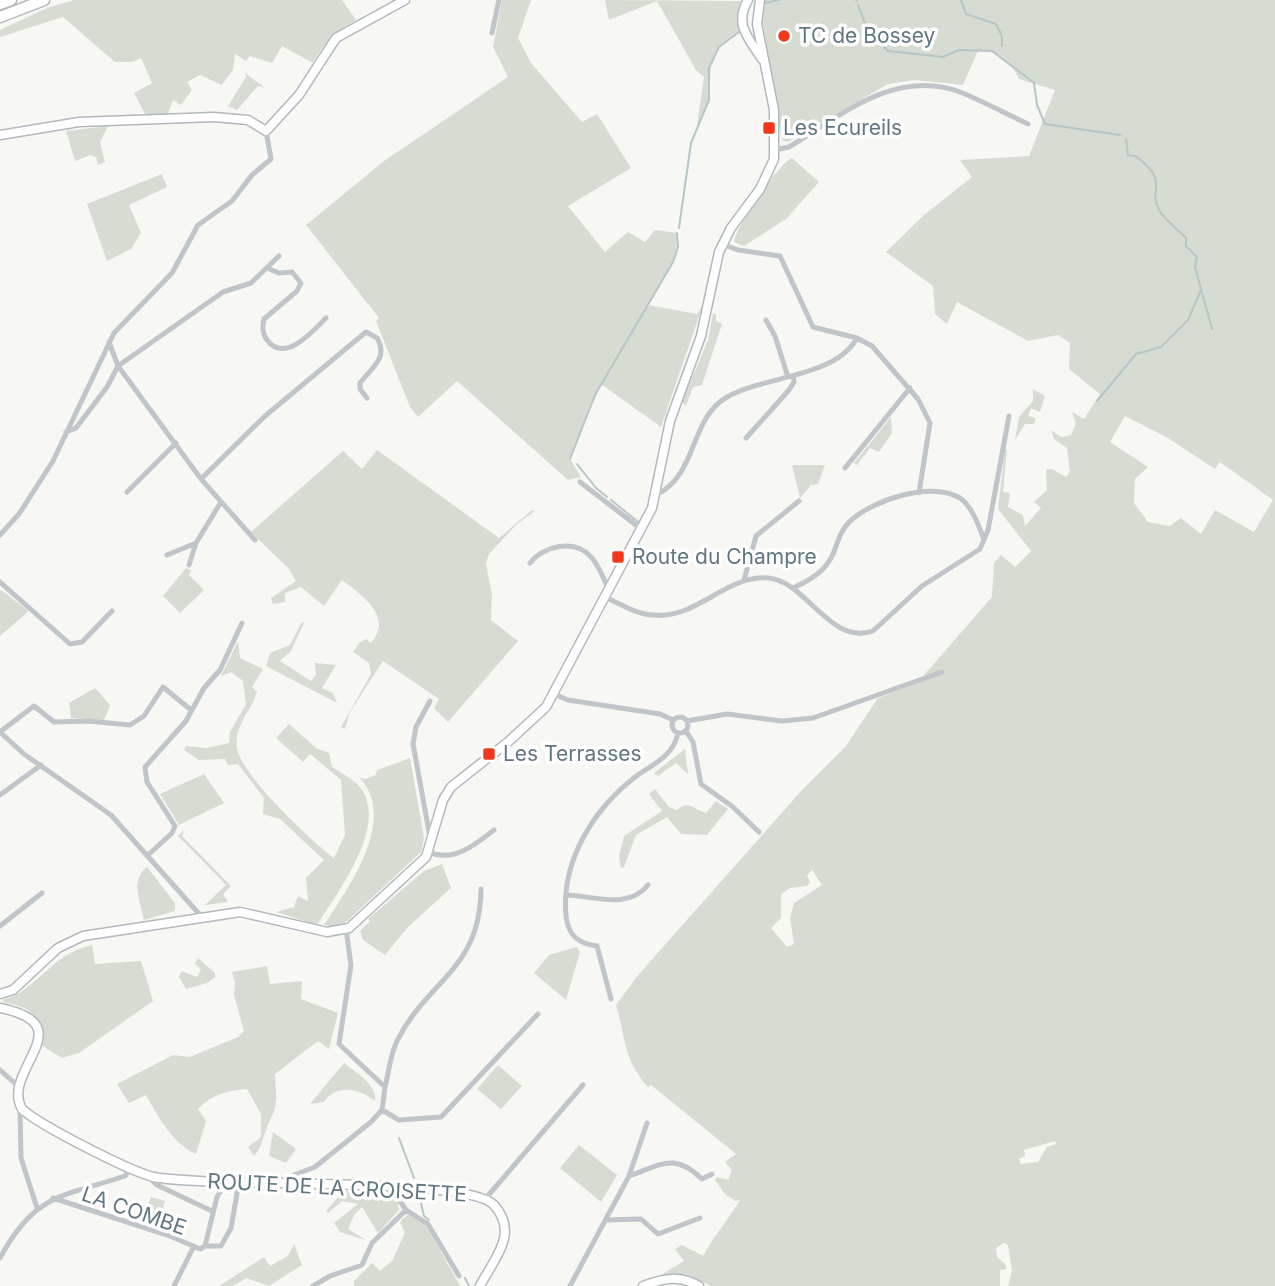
<svg xmlns="http://www.w3.org/2000/svg" width="1275" height="1286" font-family="Inter,sans-serif">
  <rect width="100%" height="100%" fill="#f7f7f3"/>
  <!-- green -->
  <path fill="#d7dcd2" fill-rule="evenodd" d="M74,0H342L356,20C335,32 324,43 313,63L282,46L272,63L250,56L246,61L235,54L233,70L222,85L200,75L187,82L192,90L181,105L173,100L167,116H146L134,93L152,83L141,58L132,62H115L63,17L0,37V30L47,8Z
    M502,0H531L518,38L531,63L582,122L597,114L631,168L568,206L605,252L628,232L645,242L655,230L677,233C679,261 661,281 648,305L697,314L703,305L661,427L601,384L570,459L581,477L568,480L457,381L418,417L410,407L376,321L379,318L306,225L384,161L508,77L493,47Z
    M605,0L744,1L738,13L739,32L723,43L711,62L709,100L696,132L704,77L696,70L657,1L609,20Z
    M765,0H1275V1286H1008L1012,1270L1008,1245L1004,1243L996,1248L997,1257L1006,1265V1269L1000,1270V1286H711L685,1274L661,1275L684,1261L675,1249L682,1245L703,1256C714,1235 729,1219 740,1200L735,1201L725,1194L715,1180L717,1177L728,1180L732,1170L725,1162L736,1154L651,1085L648,1087C623,1059 626,1039 616,1005L639,974L802,790L846,746L878,698L928,679L924,675L992,597L994,563L1001,555L1015,567L1031,551L998,509L1005,449H1007L1003,492L1010,493L1008,507L1023,515L1025,526L1041,508L1034,502L1047,490L1046,470L1052,469L1066,477L1070,472L1067,448L1054,439L1051,430L1061,437L1071,435L1076,424L1072,412L1084,419L1100,394L1069,369L1070,343L1058,335L1028,341L957,302L947,324L935,314L933,286L886,252L924,215L972,177L960,160L1029,156L1055,90L1019,79C1011,62 1000,52 981,50L977,53L963,85L915,80L888,84L788,142L782,140L763,25ZM1125,416L1168,438L1215,469L1220,462L1273,500L1254,532L1215,510L1201,534L1181,518L1170,526L1148,522L1134,503L1135,479L1148,467L1110,442ZM812,870L822,885L794,903L790,918L794,944L787,947L771,928L781,918V894L790,888L807,886L810,882L807,875ZM1055,1141L1056,1144L1047,1147L1038,1162L1021,1164L1019,1159L1025,1156L1024,1150Z
    M245,73L265,88L258,86L237,110L228,106L246,77Z
    M108,126L100,142L105,162L98,165L96,157L90,155L75,161L66,131Z
    M792,158L819,182L786,219L744,246L734,242C734,230 781,160 792,158Z
    M162,174L167,187L129,205L141,233L131,249L107,261L87,204Z
    M713,314H716V321L722,324L702,385L693,387L686,406L682,402L708,340Z
    M1033,389L1045,396L1040,412L1031,408L1028,416L1036,418L1034,424H1025L1015,440L1019,417L1033,401Z
    M891,417L892,433L879,452L870,448L857,465L854,463Z
    M377,450L499,538L532,510L535,511L516,525L489,554L486,563L492,595L491,620L518,641L448,722L434,708L439,699L383,661L350,712L345,729L341,727L371,674L369,663L353,652L359,643L366,639L371,643C394,616 362,596 342,580L324,606L301,587L285,593V602L273,604L271,598L296,581L289,569L251,532L343,451L362,469Z
    M792,465H825L818,484L811,485L800,498Z
    M186,568L191,570L189,575L204,590L180,613L163,596Z
    M1,590L29,611L0,636V592Z
    M302,622L304,623L291,651L280,661L311,681L316,675L315,663L336,665L322,688L333,693L337,703L266,666L270,653L290,645Z
    M238,641L240,658L263,669L252,687L257,692C251,711 234,726 237,748C241,775 311,841 334,858L345,835L341,780L310,754L303,762L276,738L289,724L316,748L329,753L332,767C341,773 356,780 362,790C387,828 337,893 317,925L276,912L294,907L298,896L308,901L306,878L324,860L280,819L263,814L264,798L238,764L228,765L225,759L199,760L184,750L186,746L207,748L229,743L230,732L246,704L243,681L231,672L221,676Z
    M95,688L110,705L104,720L71,718L69,703Z
    M685,749L688,774L676,763L658,776L654,773Z
    M410,758L424,838L421,852L346,922L336,927L324,925C348,888 399,819 359,777L365,779L376,775L377,770Z
    M204,774L224,803L179,825L160,794Z
    M655,789L669,807L677,810C689,799 694,810 706,813L716,801L728,809L707,835L681,834L667,817L636,835L624,867L621,868L619,856L624,836L662,811L649,794Z
    M184,830L182,836L231,886L223,894L228,902L205,905L226,885L178,836Z
    M442,864L451,888L407,928L385,955L363,940L360,931L370,921L368,919L424,871Z
    M147,867L175,903V911L144,920C140,902 130,879 147,867Z
    M92,945L95,964L141,961L153,1001L79,1053L62,1058L41,1045C44,1016 30,1007 3,1002L4,999C33,994 53,952 92,945Z
    M577,947L580,952L566,1000L534,973L549,955Z
    M198,958L215,973V977L207,983L186,989L179,977L182,971L197,977L201,969L195,963Z
    M267,966L270,984L302,981L301,999L338,1013L329,1049L318,1041L275,1074C277,1106 278,1102 266,1130C262,1140 262,1147 254,1156L248,1147L261,1137V1114L247,1089C229,1090 211,1095 198,1109L206,1121L196,1154C174,1145 158,1117 146,1095L129,1103L117,1084L173,1055L190,1057L238,1037L244,1031L234,995L235,982L232,972Z
    M344,1063C356,1073 377,1084 375,1101C360,1089 337,1083 324,1102L310,1104Z
    M498,1065L522,1086L501,1109L477,1089Z
    M273,1132L296,1149L286,1163L269,1156Z
    M579,1145L617,1175L601,1202L560,1168Z
    M322,1190L386,1193L397,1199L399,1210L378,1233L362,1207L354,1215L348,1229L366,1240L340,1232L334,1223L358,1204L342,1201L328,1213L326,1211L341,1194L321,1192Z
    M151,1197L165,1201L158,1228L141,1223Z
    M408,1214L425,1223L460,1286H354V1281L372,1263L380,1271L393,1260L405,1232L400,1222Z
    M294,1244L302,1265L269,1286L246,1278L233,1286H219L264,1257L270,1266L288,1256Z"/>
  <g fill="none" stroke-linecap="round" stroke-linejoin="round">
    <!-- stream -->
    <path stroke="#b5c6c8" stroke-width="2" d="M856,0L857,1
      M961,0L966,14L996,24L1002,36V46
      M765,3L779,0
      M858,5L868,31L888,51L943,57L959,50L992,51L1034,83L1037,105L1045,124L1120,135
      M1126,139L1128,155C1136,156 1136,156 1142,161C1168,184 1148,188 1159,210C1165,220 1177,229 1186,238V246L1197,257L1195,267L1212,329
      M679,228L691,143L709,100V68L719,47L739,32
      M1097,401L1136,354L1161,347L1188,320L1200,292
      M570,459L595,395L673,262L678,247L677,233
      M577,464L596,488L607,497
      M611,500L638,522
      M399,1138L414,1178
      M419,1195L424,1216L429,1220
      M465,1278L469,1286"/>
    <defs>
      <path id="secondary" d="M748,0C734,24 748,38 762,59
        M0,135L79,122L214,117L248,120L266,131L299,95L336,38L405,0
        M0,994L13,990L58,948L83,936L240,912L327,932L349,928L426,857L443,800L451,787L508,742L546,707L652,508L670,421L701,336L719,252L731,228L760,189L774,159V110L757,24L760,0
        M0,1008C85,1025 0,1070 22,1109C39,1125 131,1172 154,1177C211,1188 468,1176 494,1205C520,1234 493,1260 480,1286
        M643,1286C663,1278 680,1275 699,1286"/>
      <path id="highway" d="M0,4L11,0
        M0,17L44,0"/>
    </defs>
    <!-- secondary casing -->
    <use href="#secondary" stroke="#b1b9bd" stroke-width="11"/>
    <!-- highway casing -->
    <use href="#highway" stroke="#b4b9bc" stroke-width="13"/>
    <!-- street -->
    <path stroke="#bfc5c8" stroke-width="5" d="M492,33L499,0
      M775,150L789,147C842,115 895,68 960,92C983,101 1006,114 1028,124
      M722,244L738,250L780,256L813,327L857,338L872,346L918,399L930,423L919,493
      M267,268L279,273L292,272L301,283L297,291L264,319C262,327 262,333 267,340C285,364 313,331 326,318
      M766,320L775,336L788,377
      M109,342L118,366L201,479L255,540
      M66,432L76,428L107,387L118,366L223,292L251,283L279,256
      M746,438L789,390L794,382L793,376
      M845,468L910,388
      M201,479L265,416L366,332L377,338C389,358 371,368 360,383V389L367,398
      M580,482L641,529
      M127,492L176,443
      M656,495C698,475 689,419 727,397C763,376 835,378 857,338
      M0,535L19,514L53,461L114,333L172,273L198,225L232,201L252,175L271,159L266,131
      M167,555L196,543L221,502
      M530,563C543,546 575,538 591,557C599,565 602,577 608,587
      M189,565L196,543
      M744,580L756,536L799,501
      M0,582L70,644L82,642L112,611
      M793,588C810,580 825,572 833,554C838,542 840,531 850,521C873,500 930,481 960,498C972,506 979,527 984,539
      M603,596C619,603 635,614 653,615C696,620 725,575 768,578C807,581 829,646 873,631L922,586L980,549L988,530L1009,416
      M554,694L568,700L660,714L673,720
      M430,701L416,727L413,744L430,837
      M672 725a8 8 0 1 1 16 0a8 8 0 1 1-16 0Z
      M687,721L727,714L782,721L813,718L942,672
      M686,731L693,742L701,784L733,807L759,832
      M0,732L24,754L111,815L201,916
      M0,732L34,706L54,722L88,721L130,725L144,716L163,687L191,710
      M0,795L41,765
      M429,852C453,863 475,845 494,830
      M147,856L172,833L175,826L147,782L145,767L186,721L204,688L220,670L242,623
      M567,895C595,896 628,910 648,885
      M0,926L42,893
      M611,999L597,946C578,944 568,935 566,916C561,861 593,810 635,777C653,764 673,757 678,733
      M0,1070L18,1086
      M385,1087C389,1072 390,1055 397,1041C428,979 480,971 481,889
      M20,1108L21,1158L37,1208
      M382,1110L399,1120L441,1117L538,1014
      M629,1176C661,1165 674,1152 702,1179L712,1174
      M148,1177L157,1185L212,1211
      M276,1182L315,1167L371,1122L382,1110L385,1087L339,1044L351,965L346,929
      M391,1188L406,1210L428,1224L459,1276
      M53,1198L170,1236L200,1249L205,1246L217,1197L225,1183
      M486,1198L583,1085
      M607,1220L641,1219L658,1234L700,1218
      M205,1246H221L231,1228L239,1182
      M0,1258C35,1193 62,1197 125,1176L130,1169
      M174,1286L193,1248
      M313,1286L330,1276L362,1265L372,1243L406,1210
      M570,1286L629,1176L647,1123"/>
    <!-- secondary -->
    <use href="#secondary" stroke="#fff" stroke-width="8"/>
    <!-- highway -->
    <use href="#highway" stroke="#fff" stroke-width="10"/>
  </g>
  <!-- markers -->
  <g fill="#ef381c" stroke="#fff" stroke-width="2.5">
    <circle cx="784" cy="36" r="7"/>
    <rect x="762" y="121" width="14" height="14" rx="3.5"/>
    <rect x="611" y="550" width="14" height="14" rx="3.5"/>
    <rect x="482" y="747" width="14" height="14" rx="3.5"/>
  </g>
  <g text-anchor="middle" stroke-width="7" stroke-linejoin="round" paint-order="stroke">
    <!-- poi labels -->
    <g font-size="21" fill="#607681" stroke="#fff" text-anchor="start">
      <text x="798" y="43">TC de Bossey</text>
      <text x="783" y="135">Les Ecureils</text>
      <text x="632" y="564">Route du Champre</text>
      <text x="503" y="761">Les Terrasses</text>
    </g>
    <!-- street labels -->
    <g font-size="21" fill="#607681" stroke="#fff">
      <text transform="translate(337 1188) rotate(3)" y="7">ROUTE DE LA CROISETTE</text>
      <text transform="translate(134 1211) rotate(19)" y="7">LA COMBE</text>
    </g>
  </g>
</svg>
